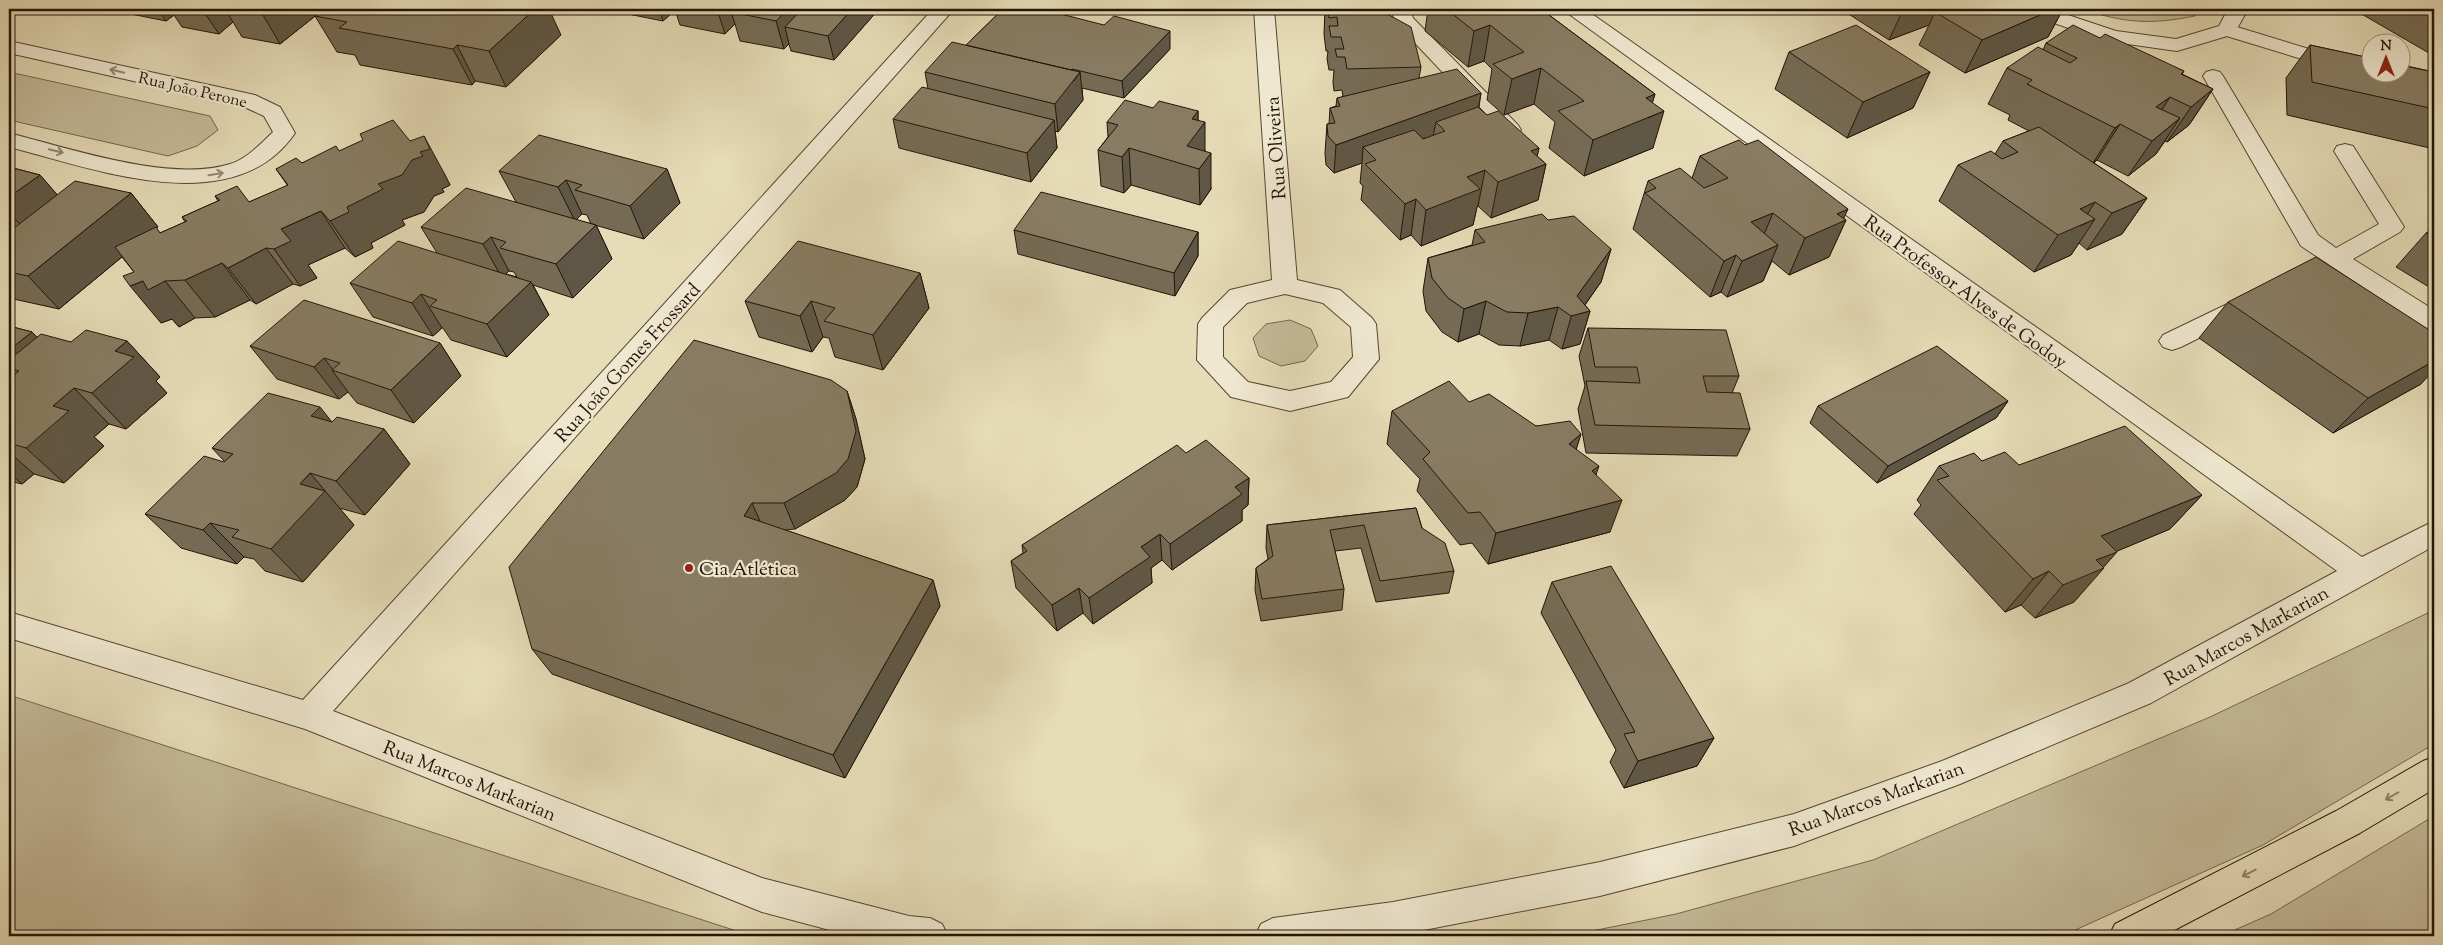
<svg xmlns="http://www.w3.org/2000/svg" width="2443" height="945" font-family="'Sorts Mill Goudy',serif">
  <rect width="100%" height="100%" fill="#e6dcb7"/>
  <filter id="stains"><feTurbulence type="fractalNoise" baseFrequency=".004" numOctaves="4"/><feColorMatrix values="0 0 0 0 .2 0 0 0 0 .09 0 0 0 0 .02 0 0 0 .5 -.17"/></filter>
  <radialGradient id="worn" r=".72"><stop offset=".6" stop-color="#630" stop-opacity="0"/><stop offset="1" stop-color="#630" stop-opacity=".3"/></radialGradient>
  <!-- green -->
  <path fill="#c5ba99" stroke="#746750" d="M2081,9H2198L2195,16C2149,25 2126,23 2081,9Z
    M9,72L210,116L218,130L197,146L168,156L9,120Z
    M1290,320L1311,329L1318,346L1305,361L1281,366L1259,356L1253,338L1266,324Z
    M2434,610V744L2263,845L2062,936H1567L1676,914L1873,860L2210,717Z
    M9,695L752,936H9Z
    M2434,816V936H2221L2271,914Z"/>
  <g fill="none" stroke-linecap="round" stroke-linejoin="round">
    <defs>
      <path id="lane" d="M1390,9H1410L1413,18L1518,125L1521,130L1518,135L1510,137L1502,135L1397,24Z
        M2227,24L2345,60L2348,64L2345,68L2338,70L2220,34L2217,30L2220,26Z
        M2213,70L2220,72L2223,76L2318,235L2336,248L2379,224L2334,151L2337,146L2345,144L2353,146L2404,227L2400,232L2353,259L2434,310V331L2425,328L2301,246L2203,76L2206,72Z
        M2246,295L2255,298L2258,304L2255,310L2181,347L2172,350L2163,347L2159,341L2163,335Z"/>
      <path id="street" d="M933,9H954L333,711L762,878L909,916L930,918L942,924L948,936H852L762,912L305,729L9,638V612L303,700Z
        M1254,9H1274L1297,280L1340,290L1372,318L1376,324L1379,359L1348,397L1290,411L1231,397L1197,360L1198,324L1202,318L1230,290L1272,280ZM1285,294L1323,303L1351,327L1353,357L1331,382L1290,391L1248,382L1223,357V327L1247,303Z
        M1562,9H1585L2362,557L2434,521V546L2151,703L1960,784L1794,846L1600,896L1393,936H1255L1261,924L1273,918L1393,902L1600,862L1794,814L1942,761L2129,683L2337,571Z
        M2022,9H2050L2116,31L2176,39L2219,26L2228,9H2248L2234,34L2177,51L2106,41L2025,13Z
        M9,41L255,95L280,107L295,133C234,223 92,168 9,147V133C68,148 171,183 230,164C247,159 260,144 273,132L264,116L240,105L9,53Z"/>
      <path id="highway" d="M2434,757V789L2360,833L2163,936H2109L2115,924L2336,811L2423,761Z"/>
    </defs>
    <!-- lane casing -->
    <use href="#lane" stroke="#544633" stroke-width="2"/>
    <!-- street casing -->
    <use href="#street" stroke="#544633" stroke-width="2"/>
    <!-- highway casing -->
    <use href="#highway" stroke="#231407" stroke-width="2"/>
    <!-- lane -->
    <use href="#lane" fill="#efe8d0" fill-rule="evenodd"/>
    <!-- street -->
    <use href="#street" fill="#efe8d0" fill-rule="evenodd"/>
    <!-- highway -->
    <use href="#highway" fill="#e6dcb7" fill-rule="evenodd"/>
  </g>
  <!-- wall -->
  <path fill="#756b55" stroke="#231407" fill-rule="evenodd" d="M85,9H111L106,13Z
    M127,9H324L280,44L242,37L233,22L219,34L182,27L174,15L166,21L131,14Z
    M617,9H879L834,60L791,51L789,44L784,49L740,41L735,24L725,34L680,25L675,10L663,21L618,12Z
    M1003,9H1061V14L1170,49L1124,98L1082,88L1083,100L1058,132L1055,131L1057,148L1031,182L899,148L893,119L928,89L925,72L966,45Z
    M1325,9H1378L1421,67L1419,78L1481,93L1479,107L1487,115L1539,148L1537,156L1546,164L1538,200L1491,218L1478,206L1477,207L1473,225L1421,246L1411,235L1400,240L1361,200L1363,186L1360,183L1362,163L1334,173L1326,165L1325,153L1327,124H1329L1330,108L1336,106L1337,98L1343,97L1342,90L1334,91L1333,82L1334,70H1329L1327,59L1328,51H1326L1324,34Z
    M1428,9H1541L1655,94L1652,102L1653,148L1584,176L1549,148L1555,122L1534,104L1504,115L1487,100L1492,69L1484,61L1468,67L1425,31Z
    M1849,9H2063L2048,37L1965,73L1919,45L1929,25L1889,40L1847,13Z
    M2353,9H2434V56Z
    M315,16L561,35L506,87L475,81L472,85L360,65L355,55L337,52Z
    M2100,38L2184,71L2182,74L2213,89L2189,125L2167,142L2165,141L2156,154L2128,176L2097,160L2094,163L2147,198L2122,234L2087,250L2079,243L2071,255L2034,272L1939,201L1958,165L1995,154L2003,141L2029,131L2008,120L2010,115L1988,104L2007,68L2043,50L2046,43Z
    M2310,45L2434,72V149L2287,115L2286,78Z
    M1789,52L1930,72L1913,108L1847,138L1775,89Z
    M1153,108L1198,111V120L1205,151L1211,189L1200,205L1131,185L1124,193L1101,186L1098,150L1108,137L1107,122Z
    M410,141L444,173L450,185L442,189L444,192L434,196L424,212L402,220L405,225L371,243L373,248L355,257L345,248L308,265L317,278L300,286L293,284L256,304L250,300L215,317L195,318L179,327L172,319L161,323L134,272L122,257L59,309L9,298V167L40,175L57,195L131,193L158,227L156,228L160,233L185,222L182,217L218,201L215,196L249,202L288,186L276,169L302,163L340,151Z
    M1745,145L1848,209L1843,218L1846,220L1829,257L1789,275L1772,261L1763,281L1727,297L1721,292L1710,297L1633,229L1648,181L1692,178L1700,156Z
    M667,169L680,203L644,239L591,224L587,215L582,214L576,220L596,225L612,259L573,298L533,285L549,315L507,357L451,340L443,328H442L433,336L373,317L350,283L437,253L421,227L516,202L499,171ZM509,271L514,272L517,277L506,274Z
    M1548,220L1611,249L1601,282L1585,305L1590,311L1580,344L1562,349L1549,340L1520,346L1499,345L1479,334L1458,342L1442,332L1426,311L1423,291L1428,258L1472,245L1475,230Z
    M2434,229V290L2396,267L2426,233Z
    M1014,230L1198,232V256L1175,296L1018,254Z
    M920,273L929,308L883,370L835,357L829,338L823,337L812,352L759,337L745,301Z
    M2228,302L2421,384L2333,433L2199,338Z
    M9,326L32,332L37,337L71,342L127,341L160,377L156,381L167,393L126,429L109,424L94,437L104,446L64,483L34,474L22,484L9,481Z
    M1588,328L1739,376L1732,393L1750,429L1737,456L1586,453L1578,409L1585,386L1579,356Z
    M440,343L461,376L414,423L357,403L348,392L339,399L277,379L250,346Z
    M847,391L856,419L865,459L857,487L845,500L795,529L785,530L933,580L940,606L845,778L552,674L532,649Z
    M2008,401L1996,418L1877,483L1810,423L1818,406Z
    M1469,402L1536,426L1581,434L1576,449L1596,474L1610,532L1488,564L1472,543L1460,545L1417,491L1420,479L1387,444L1392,411Z
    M332,422L384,429L410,464L365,515L339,508L354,525L303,582L265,571L254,559L244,557L237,564L181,548L145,514L225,462L212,448Z
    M1186,453L1249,478L1248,505L1242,510V521L1172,570L1162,560L1151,568L1152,583L1093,624L1083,613L1057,631L1016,588L1011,561L1023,553L1022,545Z
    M1982,461L2019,465L2202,495L2170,529L2117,551L2074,602L2035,618L2021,605L2005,612L1914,514L1921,505L1917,500L1939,466Z
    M1416,508L1422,528L1454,571L1449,593L1376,602L1361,548L1335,551L1344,589L1342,610L1261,621L1255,590L1256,568L1268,559L1266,548L1267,525Z
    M1552,582L1714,738L1697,766L1624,788L1610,762L1616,750L1541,613Z"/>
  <!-- shaded-wall -->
  <path fill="#5f5745" stroke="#231407" d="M103,9H111L106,13Z
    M158,9H170L174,15L166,21Z
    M202,9H225L233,22L219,34Z
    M262,9H324L280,44L260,10Z
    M535,9H549L561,35L506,87L489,51Z
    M659,9H674L675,10L663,21Z
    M717,9H750L731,12L735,24L725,34Z
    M788,9H822L785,27L789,44L784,49L776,21Z
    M852,9H879L834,60L828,36Z
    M1059,9H1061L1062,21L1057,13Z
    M1911,9H1971L1935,12L1929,25L1889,40L1902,12Z
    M2054,9H2063L2048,37L1965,73L1982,40Z
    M1490,25L1484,61L1468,67L1474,31Z
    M1170,31V49L1124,98L1122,81Z
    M457,45L475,81L472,85L453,49Z
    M1541,68L1534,104L1504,115L1512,79Z
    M1072,69L1074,81L1080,72L1083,100L1058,132L1055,104Z
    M2184,71L2165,101L2170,97L2147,133L2156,107L2181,74Z
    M1930,72L1913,108L1847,138L1863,102Z
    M2213,89L2189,125L2167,142L2191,107Z
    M1481,93L1476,121L1445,131L1436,122L1433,137L1363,147L1362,163L1334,173L1336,145Z
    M1655,94L1648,118L1664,111L1653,148L1584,176L1593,140L1646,98Z
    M1198,111V131L1205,122V159L1187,146L1192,119Z
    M2180,118L2156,154L2128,176L2152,141Z
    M1054,120L1057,148L1031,182L1027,153Z
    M2120,124L2097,160L2093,163L2115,128Z
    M424,136L444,173L450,185L442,189L444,192L434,196L424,212L402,220L405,225L371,243L373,248L355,257L330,221L347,207L412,160L420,152Z
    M1129,148L1131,185L1124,193L1122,157Z
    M1539,148L1534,169L1546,164L1538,200L1491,218L1498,182L1531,151Z
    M1211,153V189L1200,205L1199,169Z
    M667,169L680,203L644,239L630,206Z
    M1485,170L1478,206L1477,207L1473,225L1421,246L1426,210L1467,177Z
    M40,175L69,208L31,237L9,212V197Z
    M566,180L582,214L575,221L558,187Z
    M131,193L158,227L59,309L28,276Z
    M2147,198L2122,234L2087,250L2112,213Z
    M1416,199L1411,235L1400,240L1405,204Z
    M2095,202L2080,226L2095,219L2071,255L2034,272L2058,235L2080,209Z
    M1848,209L1842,222L1846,220L1829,257L1789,275L1805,238L1837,214Z
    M321,211L345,248L308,265L317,278L300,286L274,249L281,229Z
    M1773,213L1758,249L1751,222Z
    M596,225L612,259L573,298L556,264Z
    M1198,232V256L1175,296L1174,273Z
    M491,237L509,271L502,278L483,244Z
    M1778,245L1763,281L1727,297L1742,261Z
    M266,248L293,284L256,304L228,268Z
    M1611,249L1601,282L1578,314L1590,311L1580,344L1562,349L1577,296Z
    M1736,255L1721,292L1710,297L1724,261Z
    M222,263L250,300L215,317L185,280Z
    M920,273L929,308L883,370L873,335Z
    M143,281H165L195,318L179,327L172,319L161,323L130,286Z
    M531,282L549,315L507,357L487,324Z
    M421,294L442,328L433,336L412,303Z
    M811,301L823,337L812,352L800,316Z
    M1486,301L1479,334L1458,342L1464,309Z
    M1558,307L1549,340L1520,346L1528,313Z
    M32,332L48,349L19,371L9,368V350Z
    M127,341L160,377L156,381L167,393L126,429L92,393L115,351Z
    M440,343L461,376L414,423L391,390Z
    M324,358L334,371L332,370L348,392L339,399L314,367Z
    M2434,361V370L2421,384L2333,433L2368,398Z
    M9,372L14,377L9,382Z
    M74,388L109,424L94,437L104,446L64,483L26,448L53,406Z
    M847,391L856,419L865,459L857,487L845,500L795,529L784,503Z
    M2008,401L1996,418L1877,483L1888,466Z
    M320,407L348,442L311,416Z
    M384,429L410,464L365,515L336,481Z
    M1581,434L1571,466L1569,444Z
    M9,452L34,474L22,484L9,472Z
    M1599,466L1588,498L1592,471Z
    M310,473L354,525L303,582L271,549L300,484Z
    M1249,478L1248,505L1242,510V521L1172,570L1170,544L1235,487Z
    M2202,495L2170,529L2072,570L2101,536Z
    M1622,500L1610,532L1488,564L1496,533Z
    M752,503L764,530L744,516Z
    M210,523L244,557L237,564L203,530Z
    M1160,534L1162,560L1151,568L1152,583L1093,624L1089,598L1141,547Z
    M2117,552L2102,569L2104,568L2074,602L2035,618L2063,585L2096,560Z
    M2049,571L2021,605L2005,612L2033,579Z
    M933,580L940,606L845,778L833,755Z
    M1079,588L1083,613L1057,631L1052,605Z
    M1714,738L1697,766L1624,788L1638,761Z"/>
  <!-- building -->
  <path fill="#887c63" stroke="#231407" d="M250,9H262L260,10Z
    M325,9H535L489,51L457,45L453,49L339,28L347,22L315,16Z
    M735,9H788L776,21L731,12Z
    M802,9H852L828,36L785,27Z
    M1003,9H1059L1057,13L1104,25L1114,16L1170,31L1122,81L1072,69L1071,70L966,45Z
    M1327,9H1378L1411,27L1421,67L1347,69L1345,57H1337L1335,49H1344L1341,37H1331L1329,26H1338L1337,17L1329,18Z
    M1446,9H1541L1655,94L1646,98L1664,111L1593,140L1558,111L1584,101L1541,68L1512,79L1493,64L1524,52L1490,25L1474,31Z
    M1897,9H1911L1902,12Z
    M1943,9H2054L1982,40L1935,12Z
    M1856,25L1930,72L1863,102L1789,52Z
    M2073,25L2100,38L2105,34L2184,71L2181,74L2213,89L2191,107L2170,97L2156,107L2180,118L2152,141L2120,124L2115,128L2027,84L2032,80L2007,68L2038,47L2070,63L2077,58L2046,43Z
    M952,42L1080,72L1055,104L925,72Z
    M2310,45L2370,58V72H2400V65L2434,72V109L2312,82Z
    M1457,69L1481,93L1336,145L1328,136L1327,124L1335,123L1330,108L1340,106L1337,98Z
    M922,87L1054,120L1027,153L893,119Z
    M1125,100L1153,108L1159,101L1198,111L1192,119L1205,122L1187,146L1211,153L1199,169L1129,148L1122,157L1098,150L1118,125L1107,122Z
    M1478,107L1487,115L1498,111L1539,148L1531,151L1546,164L1498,182L1485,170L1467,177L1480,189L1426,210L1416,199L1405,204L1365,164L1376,160L1363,147L1414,130L1423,139L1445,131L1436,122Z
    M393,120L410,141L424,136L430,149L420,152L423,156L412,160L402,175L378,184L383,189L347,207L349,212L330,221L321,211L281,229L291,241L274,249L266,248L228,268L222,263L185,280L165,281L148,290L143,281L130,286L123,276L134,272L115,247L156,227L160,233L187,221L182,217L220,200L215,196L237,186L249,202L288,185L276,169L296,158L302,163L336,146L339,151L363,140L360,134Z
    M2039,127L2147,198L2112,213L2095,202L2080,209L2095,219L2058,235L1958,165L1991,151L2002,159L2018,152L2003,141Z
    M539,135L667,169L630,206L575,190L582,185L566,180L558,187L499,171Z
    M1739,140L1745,145L1758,140L1848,209L1837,214L1846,220L1805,238L1773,213L1751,222L1778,245L1742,261L1736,255L1724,261L1645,193L1656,188L1648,181L1680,168L1704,188L1728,178L1700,156Z
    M9,167L40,175L9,197Z
    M75,181L131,193L28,276L9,272V232Z
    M466,188L596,225L556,264L500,248L506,242L491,237L483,244L421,227Z
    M1041,192L1198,232L1174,273L1014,230Z
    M1542,214L1548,220L1574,216L1611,249L1577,296L1590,311L1571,316L1558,307L1528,313L1507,312L1486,301L1464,309L1448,298L1432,278L1428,258L1485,242L1475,230Z
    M2434,229V238L2426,233Z
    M398,241L531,282L487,324L430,306L437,300L421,294L412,303L350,283Z
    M798,241L920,273L873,335L824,321L835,308L811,301L800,316L745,301Z
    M2316,257L2434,333V361L2368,398L2228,302Z
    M304,300L440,343L391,390L332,370L340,363L324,358L314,367L250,346Z
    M9,326L32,332L9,350Z
    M1588,328L1726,330L1739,376H1703L1707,392L1740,393L1750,429L1595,425L1586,381L1640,383L1637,367H1595Z
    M86,330L127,341L115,351L134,357L92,393L74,388L53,406L69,411L26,448L9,443V379L19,371L9,368V360L41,334L71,342Z
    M694,340L831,380L847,391L856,431L848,459L836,473L784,503H752L744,516L933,580L833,755L532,649L509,567Z
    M1937,346L2008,401L1888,466L1818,406Z
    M1449,381L1469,402L1489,394L1536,426L1570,421L1581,434L1569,444L1599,466L1592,471L1622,500L1496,533L1480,512L1468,513L1423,459L1430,452L1392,411Z
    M268,393L320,407L311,416L332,422L337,417L384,429L336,481L310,473L300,484L325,491L271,549L232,537L239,530L210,523L203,530L145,514L204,456L224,462L233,454L212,448Z
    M2125,426L2202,495L2101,536L2117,552L2096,560L2104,568L2063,585L2049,571L2033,579L1937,480L1949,476L1939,466L1974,453L1982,461L2005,452L2019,465Z
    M1206,440L1249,478L1235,487L1242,494L1170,544L1160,534L1141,547L1150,557L1089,598L1079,588L1052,605L1011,561L1027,551L1022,545L1177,445L1186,453Z
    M1416,508L1422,528L1445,543L1454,571L1380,581L1364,525L1330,530L1344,589L1262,599L1256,568L1273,556L1267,525Z
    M1611,566L1714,738L1638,761L1624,734L1635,732L1552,582Z"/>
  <!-- one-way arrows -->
  <defs><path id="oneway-shaft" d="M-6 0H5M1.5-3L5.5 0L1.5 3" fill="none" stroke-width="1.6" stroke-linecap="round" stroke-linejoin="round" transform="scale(1.25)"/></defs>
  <g stroke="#938976">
    <use href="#oneway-shaft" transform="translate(117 71) rotate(-167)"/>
    <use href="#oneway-shaft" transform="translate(56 151) rotate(13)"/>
    <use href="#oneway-shaft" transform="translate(216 174) rotate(-9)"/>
  </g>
  <g stroke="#8e8268">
    <use href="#oneway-shaft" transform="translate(2392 796) rotate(150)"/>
    <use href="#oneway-shaft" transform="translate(2249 873) rotate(153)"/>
  </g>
  <!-- markers -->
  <circle fill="#8f2418" stroke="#efe8d0" stroke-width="2" cx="689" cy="568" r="5"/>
  <g text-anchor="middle" stroke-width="4.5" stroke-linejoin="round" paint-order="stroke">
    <!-- far-street labels -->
    <g font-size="16" fill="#231407" stroke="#efe8d0">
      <text transform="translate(193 89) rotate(13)" y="6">Rua João Perone</text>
    </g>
    <!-- street labels -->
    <g font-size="19" fill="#231407" stroke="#efe8d0">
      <text transform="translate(1275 148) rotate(-94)" y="7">Rua Oliveira</text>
      <text transform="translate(1966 291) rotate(36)" y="7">Rua Professor Alves de Godoy</text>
      <text transform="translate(627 362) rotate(-48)" y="7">Rua João Gomes Frossard</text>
      <text transform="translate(2246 635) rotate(-29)" y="7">Rua Marcos Markarian</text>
      <text transform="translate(470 780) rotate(22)" y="7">Rua Marcos Markarian</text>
      <text transform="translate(1876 798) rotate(-20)" y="7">Rua Marcos Markarian</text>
    </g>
    <!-- poi labels -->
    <g font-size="19" fill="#231407" stroke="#efe8d0" text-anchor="start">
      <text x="699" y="575">Cia Atlética</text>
    </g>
  </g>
  <!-- margin -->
  <rect width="2443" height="945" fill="none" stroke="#e6dcb7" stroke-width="30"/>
  <rect x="10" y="10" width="2423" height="925" fill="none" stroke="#231407" stroke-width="2.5"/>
  <rect x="15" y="15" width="2413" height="915" fill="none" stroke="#231407"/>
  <!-- north arrow -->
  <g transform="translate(2386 58)"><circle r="24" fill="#efe8d0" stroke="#9d9380"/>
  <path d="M0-4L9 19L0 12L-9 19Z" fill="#8f2418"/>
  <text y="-8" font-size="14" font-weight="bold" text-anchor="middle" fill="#231407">N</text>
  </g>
  <rect width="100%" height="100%" filter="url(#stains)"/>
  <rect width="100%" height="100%" fill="url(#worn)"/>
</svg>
